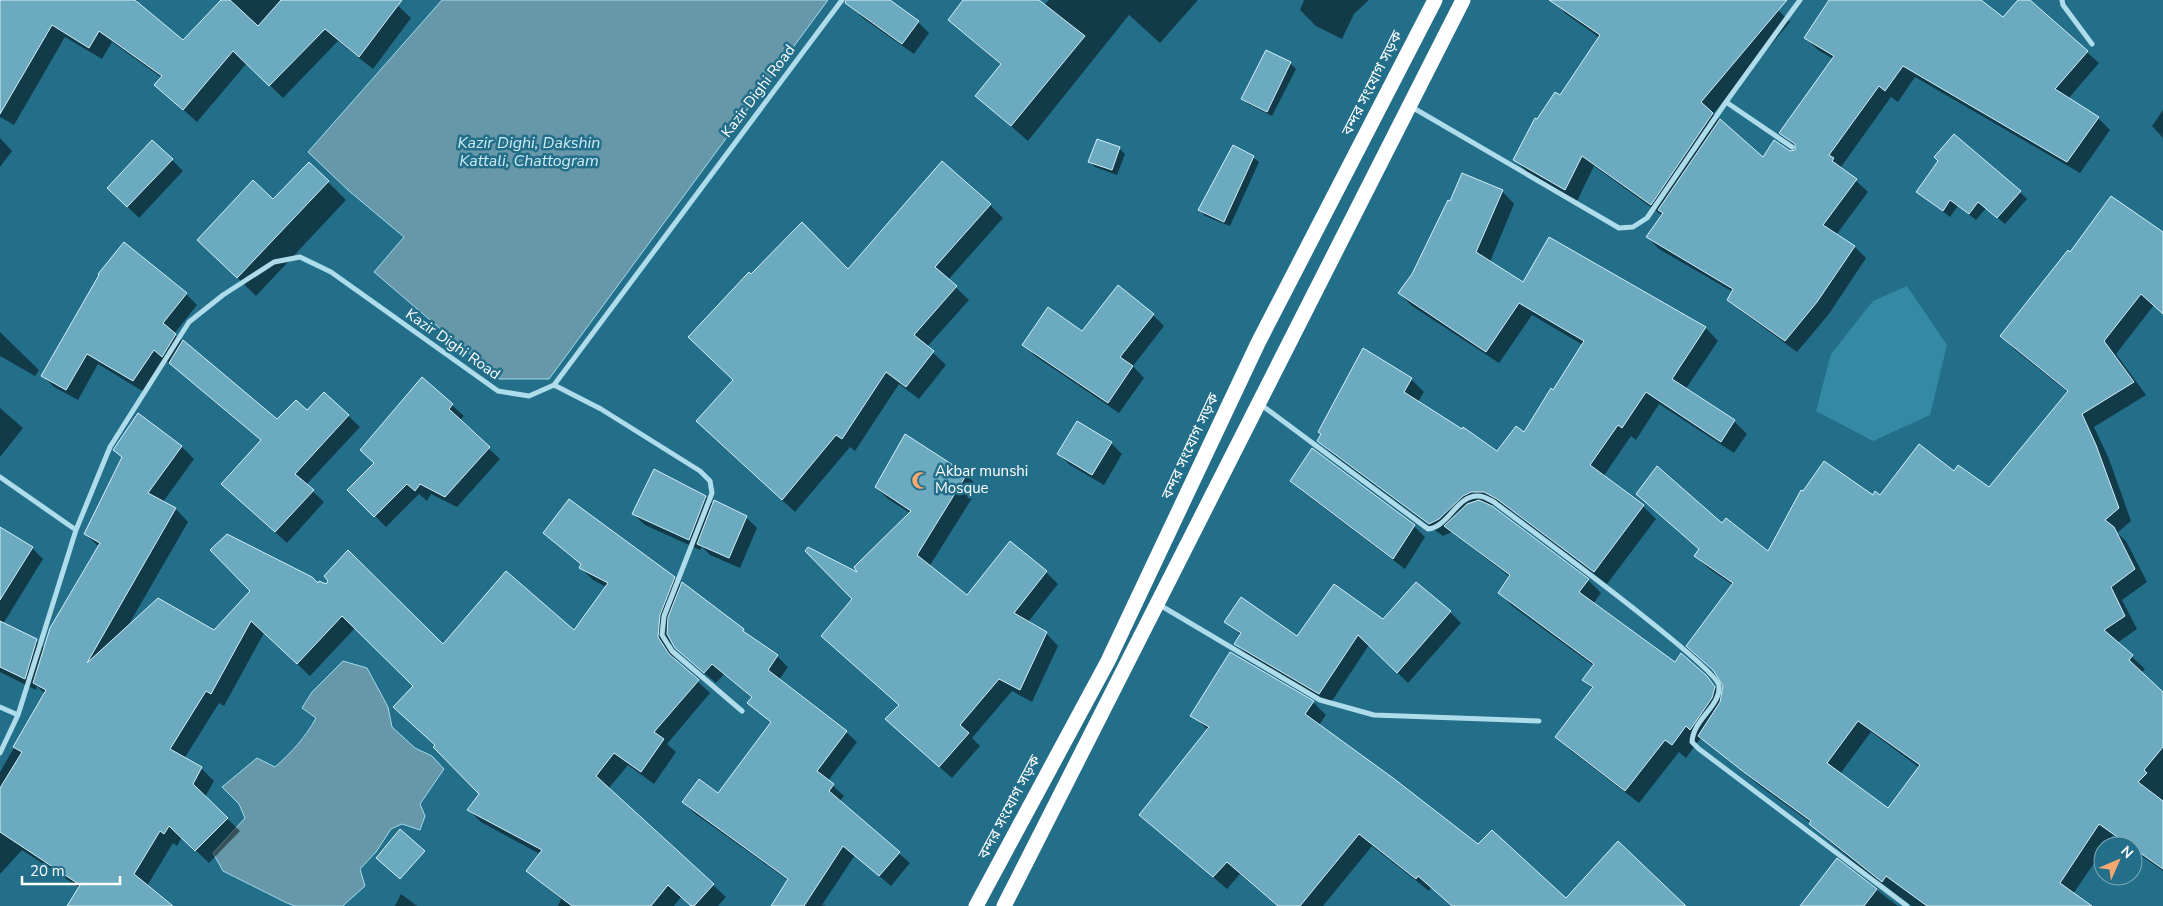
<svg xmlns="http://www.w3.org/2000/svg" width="2163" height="906" font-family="'Nunito Sans','Noto Sans Bengali',sans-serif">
  <rect width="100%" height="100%" fill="#236f8a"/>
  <!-- green -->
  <path fill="#3489a5" d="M1907,286L1947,345L1930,415L1873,441L1816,411L1831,354L1873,301Z"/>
  <!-- water -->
  <path fill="#6698aa" stroke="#a3daeb" d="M442,0H828L549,379H499L374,272L404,237L349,191L308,152Z
    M343,661L367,668L388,707L392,727L415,748L432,756L444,769L420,804L425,816L420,830L402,824L391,829L376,852L360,869L365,886L346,903L343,906H295L287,903L223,871L213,853L245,818L239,804L222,787L257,758L275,767C291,753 305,738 316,718L302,708L312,692Z"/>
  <!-- shadow -->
  <path fill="#0007" fill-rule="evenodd" d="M3,0H138L136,3L183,41L223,0H392L411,18L373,69L338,41L283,98L247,63L197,122L156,85L162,78L112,42L102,59L65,37L14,125L0,117V2Z
    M858,0H888L918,22L929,33L914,54L864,19L853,8Z
    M965,0H974L1011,37L1049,0H1198L1160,43L1129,15L1028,141L976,96L1001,65L949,20Z
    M1304,0H1369L1354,14L1342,39L1316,26L1300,10Z
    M1555,0H1774L1771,3L1790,22L1713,114L1763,159L1797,151L1796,147L1781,133L1833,59L1818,50L1806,38L1830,0H1979L2004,19L2020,0H2028L2099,63L2068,99L2098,118L2110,130L2080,173L1915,77L1898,102L1891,97L1841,167L1868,192L1836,235L1854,246L1866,258L1829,314L1797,352L1741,311L1729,299L1733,292L1659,249L1647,237L1663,216L1594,166L1577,201L1526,171L1515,159L1537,121L1560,97L1600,38L1566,14L1554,2Z
    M1290,63L1296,69L1272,116L1248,104L1243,99Z
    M2163,110V138L2152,126Z
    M0,138L12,151L0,167Z
    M1119,148L1125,154L1117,175L1095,167L1090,162Z
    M1253,157L1259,162L1230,226L1205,216L1200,210Z
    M172,160L183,171L139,218L120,199Z
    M309,163L346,200L256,296L217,258Z
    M1502,191L1514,204L1490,262L1523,284L1549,239L1706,328L1718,341L1685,390L1734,421L1747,434L1734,453L1659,404L1636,440L1631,436L1603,477L1643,506L1656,519L1607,584L1511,511L1498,505H1488L1588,580L1601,593L1593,604L1675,663L1706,677L1722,695L1733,585L1708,568L1696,556L1722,525L1769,553L1873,496L1880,497L1954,472L1989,488L2069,393L2014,349L2002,336L2071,254L2163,234V313L2154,305L2116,354L2146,395L2094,427L2109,459L2131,521L2117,533L2126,541L2147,582L2122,600L2137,629L2117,643L2145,669L2141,673L2163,693V871L2133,850V846H2127L2113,835L2105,846H2103V850L2073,894L2086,906H1912L1856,864L1823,836L1811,823L1760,786L1705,741L1700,739L1686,758L1679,752L1639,803L1570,750L1557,736L1593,689L1584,680L1594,666L1512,606L1499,592L1510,577L1452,532L1443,536L1331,453L1318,441L1411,379L1424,392L1418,402L1498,453L1524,434L1583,345L1532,315L1499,363L1412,306L1399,293ZM1871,732L1920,768L1888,810L1840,774Z
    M1918,192H2020L2027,199L2005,224L1986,208L1976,220L1958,206L1950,217Z
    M990,205L1003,218L948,280L969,300L927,347L946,365L919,399L899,384L855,451L850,447L795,512L710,434L848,270Z
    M186,294L197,305L174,334L277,421L307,412L324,393L360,427L306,485L324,502L287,543L234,495L262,441L174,366L166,361L144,392L98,364L78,400L54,387L43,376Z
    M1153,315L1164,326L1133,366L1144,378L1119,413L1035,356L1024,345Z
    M0,332L39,370L35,376L0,356Z
    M452,405L464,416L459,421L500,459L457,507L431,494L427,501L419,494L386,527L349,490L376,463Z
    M0,408L23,428L0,457Z
    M1111,443L1122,454L1104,485L1070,465L1058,454Z
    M181,446L194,459L163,502L176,509L188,522L128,626L214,632L318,584L443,646L574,632L606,587L593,580L581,568L582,565L544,533L674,578L682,586L777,656L788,667L779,680L846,732L857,742L828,781L844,796L839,802L910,863L891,886L855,855L822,905L827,906H773L789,881L694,813L683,802L718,795L772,723L749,703L753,698L724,674L716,683L688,659L671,639L670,651L679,664L710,693L667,744L676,752L654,784L628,765L608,789L726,897L718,906H692L681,897L674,906H558L561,899L528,871L540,854L481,822L468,809L481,794L436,746L415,686L356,627L310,676L264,633L224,706L219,703L184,759L201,768L214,781L205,797L240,831L209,863L182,837L177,846L173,843L147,886L171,906H69L80,888L22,850L0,874V772L45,694L37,686L36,690L0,672V529L32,548L43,559L3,624L36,640L45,649L99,547L85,534Z
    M966,475L979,487L929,567L967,597L1046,572L1058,584L1028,622L1046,633L1058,646L1032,702L1012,691L972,738L980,746L952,778L899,731L900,705L854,599L860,575L910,513L888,499L876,487Z
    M1292,481L1414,526L1425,537L1405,569L1303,492Z
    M706,497L714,505L746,517L757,528L740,568L710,555L702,547L700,550L645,525L633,514Z
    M1450,612L1461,623L1408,683L1369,645L1330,704L1247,655L1236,644L1241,635L1226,622L1298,637L1383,621Z
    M1313,702L1326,715L1319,725L1478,846L1566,900L1685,906H1452L1431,888L1429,891L1372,846L1323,906H1278L1240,874L1227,889L1141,815L1208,730L1192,715Z
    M1837,860L1898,906H1802Z
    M401,894L417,906H395Z"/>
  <!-- building -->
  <path fill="#6caac0" stroke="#d4eff8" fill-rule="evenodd" d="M0,0H135L183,40L221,0H230L258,26L281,0H402L359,57L325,29L269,86L233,51L183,110L154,85L162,76L99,31L89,48L52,25L0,114Z
    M846,0H890L919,21L902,44L845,3Z
    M963,0H1039L1085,36L1011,126L975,96L1001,64L948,20Z
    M1549,0H1787L1701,102L1713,113L1651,205L1582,156L1565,190L1513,160L1535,118L1537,119L1555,92L1560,95L1600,35Z
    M1829,0H1981L2003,17L2018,0H2030L2088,51L2055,89L2099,117L2067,162L1903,66L1885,91L1879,86L1829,155L1834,158L1832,161L1857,179L1823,225L1855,246L1817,302L1785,341L1727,300L1733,289L1646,237L1663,213L1658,210L1720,119L1763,157L1774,140L1790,151L1795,150V144L1779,133L1834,56L1804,38Z
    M1266,50L1291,62L1267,112L1241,99Z
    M1954,134L2021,191L1997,218L1978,202L1969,214L1950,200L1943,211L1916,192L1938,161L1934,157Z
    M1097,139L1120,147L1112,170L1088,162Z
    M152,140L173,159L127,207L107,188Z
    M1233,145L1254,156L1224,222L1198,210Z
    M942,161L991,204L935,267L957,286L914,335L934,351L906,387L886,372L842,439L836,435L782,500L696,421L733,380L688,337L749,272L751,274L802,222L848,269Z
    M309,162L329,181L237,278L197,240L253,180L273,199Z
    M1462,173L1503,190L1476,252L1523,282L1549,237L1706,327L1672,379L1735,420L1721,442L1646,392L1622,428L1618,425L1590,465L1644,505L1594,572L1497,499L1484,492H1471L1463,496L1439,519L1429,524L1317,441L1321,434L1318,432L1363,348L1412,378L1404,392L1462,429L1463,427L1497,451L1516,426L1524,432L1551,388L1553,390L1584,341L1519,303L1486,352L1398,293L1412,274L1448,200L1450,201Z
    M2111,196L2163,232V314L2141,294L2104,341L2134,382L2082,414L2096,445L2119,508L2105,520L2114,527L2135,569L2111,587L2125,616L2104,630L2133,655L2129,660L2163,692V747L2144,770L2147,773L2138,782L2163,801V869L2099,824L2060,883L2092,906H1927L1886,876L1882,882L1809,824L1811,821L1745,773L1698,736L1720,702L1723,686L1713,670L1686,646L1733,583L1694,556L1699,549L1636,494L1657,466L1722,523L1726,518L1768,551L1801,490L1803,491L1824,461L1873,495L1875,491L1880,495L1919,444L1954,471L1958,465L1989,487L2068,391L2000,336L2068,250L2070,252ZM1858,721L1920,765L1888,808L1827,763Z
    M124,242L187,293L163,323L176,334L162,357L154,350L133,381L87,354L66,390L41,376L99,275L98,274Z
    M1118,285L1154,314L1120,357L1133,366L1108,403L1022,345L1048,307L1082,331Z
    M183,340L277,419L296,400L307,410L324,392L349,415L295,474L314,490L275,532L221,484L261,440L169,363Z
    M422,377L453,404L449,409L490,447L445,497L420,484L415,491L407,484L374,517L347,490L374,463L360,450Z
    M138,413L182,446L148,493L176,508L87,663L158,598L214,630L250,591L210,550L227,534L312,577L318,583L319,581L326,584L328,581L324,576L348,550L443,644L506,571L574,630L608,583L579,568L581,564L543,533L569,499L675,577L660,615L658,637L669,654L699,680L654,732L664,739L641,772L614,753L596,776L714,884L694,906H691L668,885L651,906H572L526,871L542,850L467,810L479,794L433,747L435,745L393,707L413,686L342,616L297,664L251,621L211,694L206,691L170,749L202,767L193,784L228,818L195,851L169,826L164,834L160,831L134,874L173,906H67L80,885L0,832V788L22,752L13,747L46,690L33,683L50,628L100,543L84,534L122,457L113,450Z
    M1077,421L1112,442L1092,475L1057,454Z
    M905,434L967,474L917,555L967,595L1010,541L1047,571L1014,613L1047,632L1020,690L999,679L960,725L969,733L939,767L885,719L899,705L821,636L852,599L805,551L808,547L857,572L854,567L911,511L875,487Z
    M1312,448L1415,525L1393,559L1290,481Z
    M654,469L706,496L689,540L632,514Z
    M714,500L747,516L729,558L697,544Z
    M1479,500L1492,506L1589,579L1579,592L1675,662L1681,653L1707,676L1715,687L1712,698L1690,730L1686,726L1672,745L1665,740L1625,791L1555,737L1593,687L1582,680L1594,664L1498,593L1510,575L1444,526L1467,504Z
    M0,527L33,547L0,600Z
    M682,582L744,629L743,631L778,655L768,670L847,731L817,771L834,784L829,791L900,852L879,876L843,846L804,906H771L788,879L682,802L699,779L718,793L771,722L747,703L752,697L712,664L704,673L675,648L667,634L668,617Z
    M1416,582L1451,611L1397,673L1358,635L1319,694L1234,644L1241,633L1224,622L1241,597L1297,636L1334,584L1383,619Z
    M0,621L37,639L25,679L0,667Z
    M1230,652L1314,701L1305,714L1393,778L1478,844L1492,830L1566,898L1618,841L1686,906H1452L1418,876L1416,879L1359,834L1300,906H1278L1227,862L1213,877L1139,815L1209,727L1190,716Z
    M400,829L425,851L400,879L376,858Z
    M1837,858L1877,889L1864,906H1800Z"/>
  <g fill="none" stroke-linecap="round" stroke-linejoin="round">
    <!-- street -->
    <path stroke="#afdcea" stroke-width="5" d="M2062,0L2063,5L2092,44
      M1726,102L1792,147
      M1410,106L1619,228L1633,227L1647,218L1726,102L1800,0
      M554,385L601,409L700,471L710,481L712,493L664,616L662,635L672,651L742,711
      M1260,404L1428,529C1449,527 1457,494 1479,496C1484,496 1490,500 1494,502C1522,524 1718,667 1719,686C1721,706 1693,719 1692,742L1699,749L1907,906
      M0,477L76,530
      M1158,604L1320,700L1374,715L1539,721
      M0,707L18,715
      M0,753L18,715L76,530L110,447L189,322L223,295L274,262L300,257L331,272L498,391L529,396L554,385L842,0"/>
    <!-- highway -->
    <path stroke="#fff" stroke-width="15" d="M976,906L1108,661L1258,343L1435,0
      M1004,906L1463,0"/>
  </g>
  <!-- icons -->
  <defs>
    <symbol id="mosque-bare" viewBox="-9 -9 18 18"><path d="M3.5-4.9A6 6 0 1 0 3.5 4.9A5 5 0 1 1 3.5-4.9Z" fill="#f6a871" stroke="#236f8a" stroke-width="2.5" paint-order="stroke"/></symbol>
  </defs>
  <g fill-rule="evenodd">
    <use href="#mosque-bare" x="908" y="468" width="25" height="25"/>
  </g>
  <g text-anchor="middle" stroke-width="5" stroke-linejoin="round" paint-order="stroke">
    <!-- street labels -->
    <g font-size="15" fill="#fff" stroke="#236f8a">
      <text transform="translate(1372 83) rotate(-63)" y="5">বন্দর সংযোগ সড়ক</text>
      <text transform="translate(758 91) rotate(-53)" y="5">Kazir Dighi Road</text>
      <text transform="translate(453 344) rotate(35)" y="5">Kazir Dighi Road</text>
      <text transform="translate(1190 446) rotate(-65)" y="5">বন্দর সংযোগ সড়ক</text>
      <text transform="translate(1009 807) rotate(-62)" y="5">বন্দর সংযোগ সড়ক</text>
    </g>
    <!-- poi labels -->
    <g font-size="15" fill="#fff" stroke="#236f8a" text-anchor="start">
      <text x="935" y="476">Akbar munshi<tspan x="935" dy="17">Mosque</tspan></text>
    </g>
    <!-- water labels -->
    <g font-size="16" font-style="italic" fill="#ccebf4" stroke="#236f8a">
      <text x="529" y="148">Kazir Dighi, Dakshin<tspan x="529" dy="18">Kattali, Chattogram</tspan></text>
    </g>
  </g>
  <!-- north arrow -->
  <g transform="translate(2118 861) rotate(45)"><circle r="24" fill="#236f8a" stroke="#7ba9b9"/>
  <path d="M0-4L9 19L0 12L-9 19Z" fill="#f6a871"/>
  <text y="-8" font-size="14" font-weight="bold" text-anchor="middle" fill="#ffffff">N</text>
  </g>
  <!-- scale -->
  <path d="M22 876v8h98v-8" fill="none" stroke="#ffffff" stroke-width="2.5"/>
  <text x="30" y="876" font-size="15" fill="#ffffff" stroke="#236f8a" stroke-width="4" paint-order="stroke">20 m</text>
</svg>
